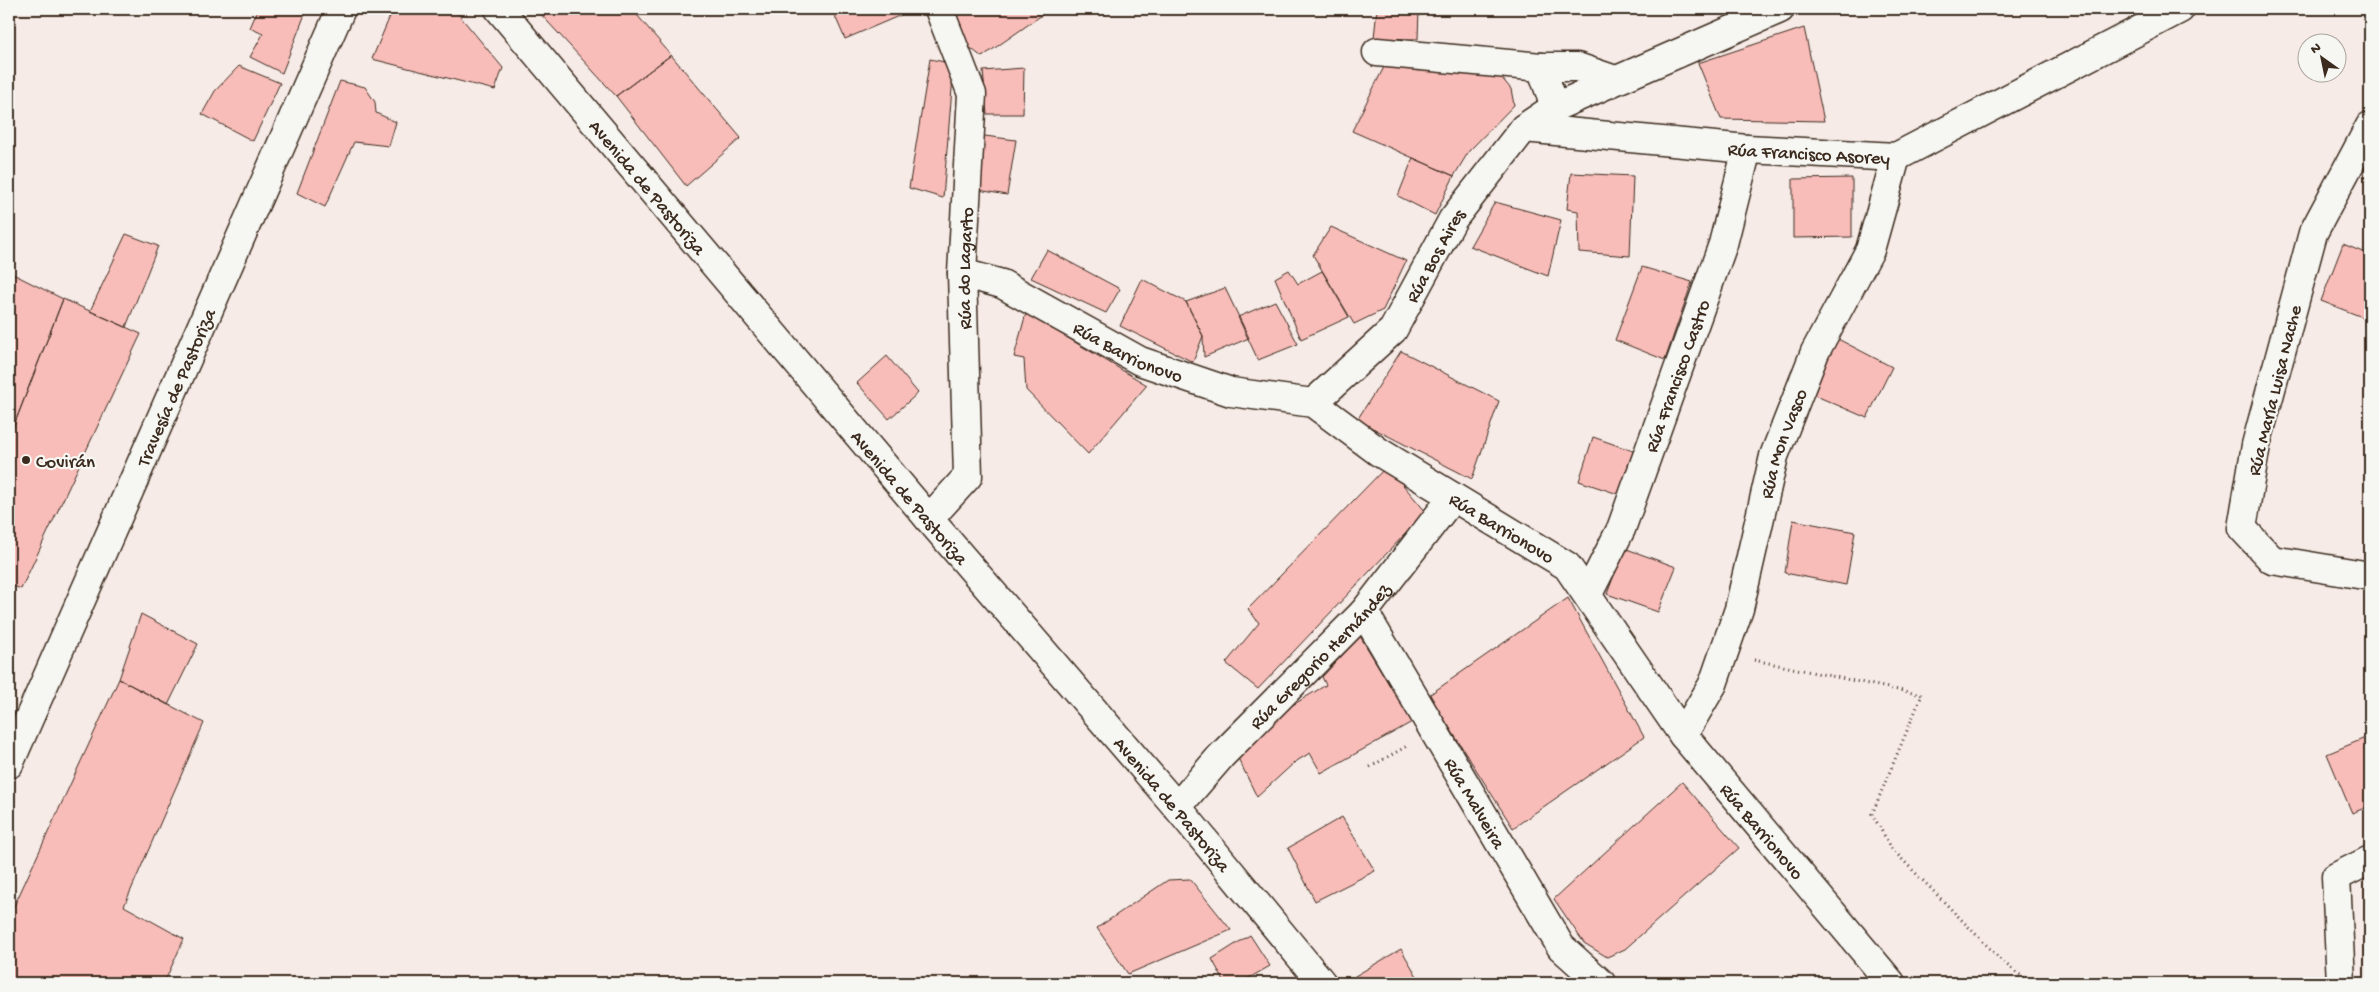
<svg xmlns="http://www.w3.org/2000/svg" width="2379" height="992" font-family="'Gochi Hand',sans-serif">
  <rect width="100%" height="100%" fill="#f7ebe7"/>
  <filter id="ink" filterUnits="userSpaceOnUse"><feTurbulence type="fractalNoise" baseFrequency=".02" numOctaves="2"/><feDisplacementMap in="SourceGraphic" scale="10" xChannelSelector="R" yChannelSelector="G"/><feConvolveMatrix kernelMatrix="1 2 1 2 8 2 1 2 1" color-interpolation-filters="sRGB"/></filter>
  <g filter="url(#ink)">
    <!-- building -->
    <path fill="#f9bdb9" stroke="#3b2a1e" d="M258,9H307L282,73L250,57L263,34L250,28Z
      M393,9H454L503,68L495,90L372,59Z
      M536,9H632L671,55L616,96Z
      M832,9H906L908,12L845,39Z
      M952,9H1042V15L982,57L964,43Z
      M1377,9H1419L1418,39L1374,38Z
      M1804,28L1824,121L1721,119L1698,63Z
      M671,55L741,138L686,186L616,96Z
      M930,59L954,64L943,198L909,188Z
      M239,66L280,83L253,141L202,114L215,91Z
      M1384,67L1501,77L1511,89L1514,105L1469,151L1454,176L1352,131Z
      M1024,68L1023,114H987L983,71Z
      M340,81L365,87L375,102L376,113L396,122L389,146L354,142L325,207L297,193Z
      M977,135L1016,140L1007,195L973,189Z
      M1413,158L1454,176L1435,215L1398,196Z
      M1571,173L1633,176L1630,256L1579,252L1578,211L1567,209Z
      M1852,178V237L1793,238V179Z
      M1495,202L1561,220L1548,276L1470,246Z
      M1331,227L1406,261L1383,310L1354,324L1313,255Z
      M126,234L158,246L126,327L90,311Z
      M2343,244L2370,255V320L2321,301Z
      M1047,250L1120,289L1106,313L1031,278Z
      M1642,267L1692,282L1665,360L1615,340Z
      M1289,270L1298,284L1322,271L1349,317L1301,339L1275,278Z
      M9,272L63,299L9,438Z
      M1142,279L1186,302L1203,336L1193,362L1120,326Z
      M1225,288L1249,338L1204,357L1203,336L1186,302Z
      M63,299L141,334L21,589L9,584V438Z
      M1275,301L1298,344L1258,360L1238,317Z
      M1026,313L1147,385L1088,454L1026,390L1024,359L1014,357Z
      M1836,338L1892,367L1867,418L1814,395Z
      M1401,351L1499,401L1472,479L1357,420Z
      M887,356L918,393L889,419L857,383Z
      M1593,437L1636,452L1621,495L1579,481Z
      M1387,466L1426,512L1258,689L1226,663L1259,623L1248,609Z
      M1793,520L1855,532L1846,585L1785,573Z
      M1624,548L1676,567L1658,612L1607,594Z
      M1568,598L1644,737L1513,828L1429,695Z
      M141,614L198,644L168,705L119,679Z
      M1360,636L1412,722L1321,773L1310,753L1295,762L1257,797L1237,756L1286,709L1326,685L1322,677Z
      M119,679L204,723L124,906L184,939L164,983H9V917Z
      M2370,736V806L2352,813L2327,754Z
      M1682,782L1739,848L1625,949L1607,957L1584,943L1554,899Z
      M1342,817L1375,871L1315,901L1288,848Z
      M1190,879L1231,930L1128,974L1097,928L1168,880Z
      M1250,935L1270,966L1240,983H1225L1212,959Z
      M1401,949L1421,983H1360L1355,976Z"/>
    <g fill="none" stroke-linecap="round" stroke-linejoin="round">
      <defs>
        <g id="street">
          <path d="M1377,52L1541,67L1555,107"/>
          <path d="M1541,67H1577L1615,80"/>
          <path d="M2370,126L2313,233L2256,445L2242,528L2272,560L2370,576"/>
          <path id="s1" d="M1524,128L1747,149L1896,157L2180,9"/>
          <path id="s2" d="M962,273L1002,284L1140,361L1231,392L1313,403L1379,452L1567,566L1683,735L1891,983"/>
          <path id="s3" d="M1313,403L1393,330L1453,219L1524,128L1555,107L1780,9"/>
          <path id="s4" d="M929,519L968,476L962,273L972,94L939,9"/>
          <path id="s5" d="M1588,594L1621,529L1723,244L1747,149"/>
          <path id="s6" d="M1364,612L1561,947L1601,983"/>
          <path id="s7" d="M1683,735L1713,684L1739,609L1774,456L1815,352L1870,250L1896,157"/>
          <path id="s8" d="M1177,807L1221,756L1364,612L1453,497"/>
          <path d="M2341,983L2336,877L2370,860"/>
        </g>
        <g id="secondary">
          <path id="s9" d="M499,9L929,519L1177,807L1322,983"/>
          <path id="s10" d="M9,764L341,9"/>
        </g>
      </defs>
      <!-- street casing -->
      <use href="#street" stroke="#3b2a1e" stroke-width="31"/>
      <!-- secondary casing -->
      <use href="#secondary" stroke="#3b2a1e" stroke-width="31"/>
      <!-- path -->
      <path stroke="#3b2a1e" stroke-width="3" stroke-dasharray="1 4" stroke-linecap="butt" d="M1754,660L1922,695L1872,814L1892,849L2003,962L2031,983
        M1370,767L1407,746"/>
      <!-- street -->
      <use href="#street" stroke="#f6f6f2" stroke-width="28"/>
      <!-- secondary -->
      <use href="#secondary" stroke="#f6f6f2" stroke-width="28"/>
    </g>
  </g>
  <!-- markers -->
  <circle fill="#3b2a1e" stroke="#f6f6f2" stroke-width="2" cx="26" cy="460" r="5"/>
  <g text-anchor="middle" stroke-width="4.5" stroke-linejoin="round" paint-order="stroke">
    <!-- street labels -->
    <g font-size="19" fill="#3b2a1e" stroke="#f6f6f2">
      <text dy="7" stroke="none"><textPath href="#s1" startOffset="286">Rúa Francisco Asorey</textPath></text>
      <text dy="7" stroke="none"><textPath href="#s9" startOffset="232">Avenida de Pastoriza</textPath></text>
      <text dy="7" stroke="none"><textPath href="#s3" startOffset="194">Rúa Bos Aires</textPath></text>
      <text dy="7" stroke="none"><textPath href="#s4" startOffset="266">Rúa do Lagarto</textPath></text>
      <text dy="7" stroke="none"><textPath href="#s2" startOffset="185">Rúa Barrionovo</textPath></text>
      <text dy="7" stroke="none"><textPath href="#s5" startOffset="236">Rúa Francisco Castro</textPath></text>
      <text dy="7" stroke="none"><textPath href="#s10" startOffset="412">Travesía de Pastoriza</textPath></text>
      <text transform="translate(2273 390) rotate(-76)" y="7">Rúa María Luisa Nache</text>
      <text dy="7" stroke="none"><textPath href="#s7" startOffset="310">Rúa Mon Vasco</textPath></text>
      <text dy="7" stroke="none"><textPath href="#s9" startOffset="638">Avenida de Pastoriza</textPath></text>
      <text dy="7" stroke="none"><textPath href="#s2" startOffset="605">Rúa Barrionovo</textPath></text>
      <text dy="7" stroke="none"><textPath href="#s8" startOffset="208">Rúa Gregorio Hernández</textPath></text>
      <text dy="7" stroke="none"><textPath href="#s6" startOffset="221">Rúa Malveira</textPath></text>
      <text dy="7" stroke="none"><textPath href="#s9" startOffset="1042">Avenida de Pastoriza</textPath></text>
      <text dy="7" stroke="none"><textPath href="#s2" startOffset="1010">Rúa Barrionovo</textPath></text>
    </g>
    <!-- poi labels -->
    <g font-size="19" fill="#3b2a1e" stroke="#f6f6f2" text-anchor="start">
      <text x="36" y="467">Covirán</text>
    </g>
  </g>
  <!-- margin -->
  <rect width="2379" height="992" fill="none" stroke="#f6f6f2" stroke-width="30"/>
  <rect x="15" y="15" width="2349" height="962" fill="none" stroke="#3b2a1e" stroke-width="2" filter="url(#ink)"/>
  <!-- north arrow -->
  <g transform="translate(2322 58) rotate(327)"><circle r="24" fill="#f6f6f2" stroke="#aba49d"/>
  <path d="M0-4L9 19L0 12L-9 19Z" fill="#3b2a1e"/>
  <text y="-8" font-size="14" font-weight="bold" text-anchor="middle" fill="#3b2a1e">N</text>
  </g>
</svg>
